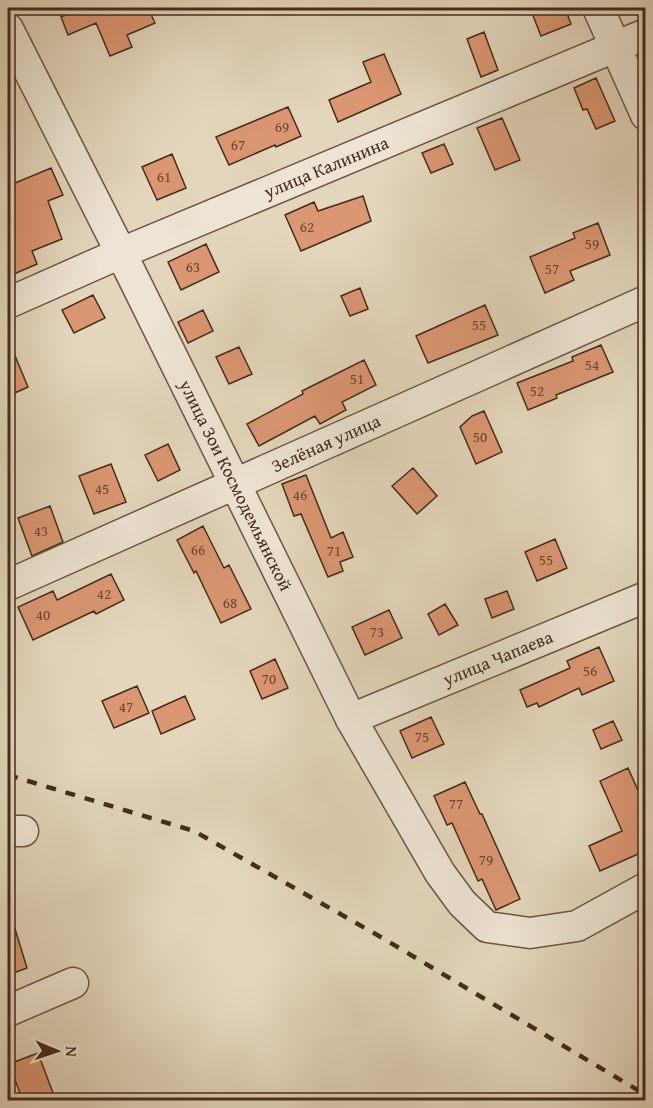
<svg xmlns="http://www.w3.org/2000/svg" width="653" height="1108" font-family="'Gentium Book Plus',serif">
  <rect width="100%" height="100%" fill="#e3d6bc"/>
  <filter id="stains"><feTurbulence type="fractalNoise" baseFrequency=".00333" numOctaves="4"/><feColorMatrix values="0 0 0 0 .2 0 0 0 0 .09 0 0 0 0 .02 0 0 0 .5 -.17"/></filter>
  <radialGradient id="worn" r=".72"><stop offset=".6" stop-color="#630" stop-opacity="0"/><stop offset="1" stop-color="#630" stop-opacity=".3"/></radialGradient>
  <!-- building -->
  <path fill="#db9772" stroke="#442c1b" stroke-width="1.5" d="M82,8H148L155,23L127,35L132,47L110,56L96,23L68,35L61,17Z
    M530,8H565L571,24L541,36Z
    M484,32L498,70L481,77L467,39Z
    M384,54L401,94L338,122L329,100L371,82L363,62Z
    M596,78L615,121L596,129L587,109L583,110L574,88Z
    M288,107L301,136L276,147L275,145L229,165L216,137Z
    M502,118L520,160L495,170L477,128Z
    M444,144L453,164L431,173L422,153Z
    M172,154L186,188L157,200L142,167Z
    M51,168L63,195L48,201L62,239L32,251L37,264L14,274L8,257V186Z
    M363,196L371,221L301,251L285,215L314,202L318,211Z
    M598,223L610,255L570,271L574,280L545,293L530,257L575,238L573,233Z
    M206,244L219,272L181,290L168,262Z
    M360,288L368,309L350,316L341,296Z
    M93,295L105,318L74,333L62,310Z
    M485,305L498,335L428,363L416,336Z
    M203,310L213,331L188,343L178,322Z
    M8,339L28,387L8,396Z
    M601,345L613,372L556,395L557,398L528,410L517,383L573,361L572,357Z
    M239,347L252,374L229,384L216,357Z
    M364,360L376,385L342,402L346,410L320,424L315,416L259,446L247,424L303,394L302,391Z
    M484,411L502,452L476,464L460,427L472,416Z
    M168,444L180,470L158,481L145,455Z
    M111,464L126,502L94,514L79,476Z
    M413,468L437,496L417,514L392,486Z
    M306,475L331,538L343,532L353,557L340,562L343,571L328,577L301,514L294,516L282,484Z
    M50,506L63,542L32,556L18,518Z
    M203,526L224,568L229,565L251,609L221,623L196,571L194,573L177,540Z
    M555,539L567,568L537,581L525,552Z
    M111,574L124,600L96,614L94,611L33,640L18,607L53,591L57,600Z
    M507,591L514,609L492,618L485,599Z
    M445,604L458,625L439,635L428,614Z
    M389,610L402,638L365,655L352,627Z
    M599,647L614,681L582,695L579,688L539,707L537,703L527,707L520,690L570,668L567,661Z
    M275,659L288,688L262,699L250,671Z
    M137,686L149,713L114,728L102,701Z
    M185,696L195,719L161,734L152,711Z
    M431,717L444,744L412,758L400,731Z
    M613,721L622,740L601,749L593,730Z
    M628,768L645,806V851L600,871L589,846L622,831L600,781Z
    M465,782L480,814H482L520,899L496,910L482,879L478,881L452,823L447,825L434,796Z
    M8,919H12L27,968L8,975Z
    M38,1053L56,1101H23L9,1064Z"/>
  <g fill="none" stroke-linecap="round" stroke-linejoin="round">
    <defs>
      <g id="minor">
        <path d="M598,8L646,115"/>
        <path id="s1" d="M8,29L121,253L351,719L440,873L462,903L487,927L530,933L577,926L646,888"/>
        <path id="s2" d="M8,303L121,253L646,34"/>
        <path id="s3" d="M8,585L646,301"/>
        <path id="s4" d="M351,719L646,597"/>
        <path d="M8,831H23"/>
        <path d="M8,1011L73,983"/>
      </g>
    </defs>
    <!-- minor casing -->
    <use href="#minor" stroke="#6c5643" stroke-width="33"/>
    <!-- minor -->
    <use href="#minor" stroke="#ede4d3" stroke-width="30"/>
    <!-- rail -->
    <path stroke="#442c1b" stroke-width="4.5" stroke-dasharray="10 10" stroke-linecap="butt" d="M8,775L194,831L379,936L646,1095"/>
  </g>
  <g text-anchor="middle" stroke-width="4.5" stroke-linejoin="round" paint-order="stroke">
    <!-- number labels -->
    <g font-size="15" fill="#6a4731">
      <text x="282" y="132">69</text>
      <text x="238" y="150">67</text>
      <text x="164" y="182">61</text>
      <text x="307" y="232">62</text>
      <text x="592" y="249">59</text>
      <text x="193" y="272">63</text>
      <text x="552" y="274">57</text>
      <text x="479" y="330">55</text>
      <text x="592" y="370">54</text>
      <text x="357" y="384">51</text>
      <text x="537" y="396">52</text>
      <text x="480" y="442">50</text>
      <text x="102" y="494">45</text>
      <text x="300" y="500">46</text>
      <text x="41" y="536">43</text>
      <text x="198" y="555">66</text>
      <text x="334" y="556">71</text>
      <text x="546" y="565">55</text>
      <text x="104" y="599">42</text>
      <text x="230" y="608">68</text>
      <text x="43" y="620">40</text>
      <text x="377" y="637">73</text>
      <text x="590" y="676">56</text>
      <text x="269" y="684">70</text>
      <text x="126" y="712">47</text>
      <text x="422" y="742">75</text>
      <text x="456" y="809">77</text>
      <text x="486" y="865">79</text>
    </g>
    <!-- street labels -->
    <g font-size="18" fill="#442c1b" stroke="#ede4d3">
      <text dy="6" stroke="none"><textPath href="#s2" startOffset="346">улица Калинина</textPath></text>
      <text dy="6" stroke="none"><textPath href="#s3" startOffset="348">Зелёная улица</textPath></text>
      <text dy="6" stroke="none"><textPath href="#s1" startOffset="510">улица Зои Космодемьянской</textPath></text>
      <text dy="6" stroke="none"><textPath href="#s4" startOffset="159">улица Чапаева</textPath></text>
    </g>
  </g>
  <!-- margin -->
  <rect width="653" height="1108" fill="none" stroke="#e3d6bc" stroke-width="30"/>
  <rect x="9" y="9" width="635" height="1090" fill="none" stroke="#442c1b" stroke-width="3"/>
  <rect x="15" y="15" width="623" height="1078" fill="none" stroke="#442c1b" stroke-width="1.5"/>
  <!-- north arrow -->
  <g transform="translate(57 1051) rotate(92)" stroke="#ede4d3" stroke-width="4.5" paint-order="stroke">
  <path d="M0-4.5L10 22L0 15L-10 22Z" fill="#442c1b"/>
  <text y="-9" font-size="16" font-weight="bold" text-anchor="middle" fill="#442c1b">N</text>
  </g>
  <rect width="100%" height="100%" filter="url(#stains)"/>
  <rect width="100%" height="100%" fill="url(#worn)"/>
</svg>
